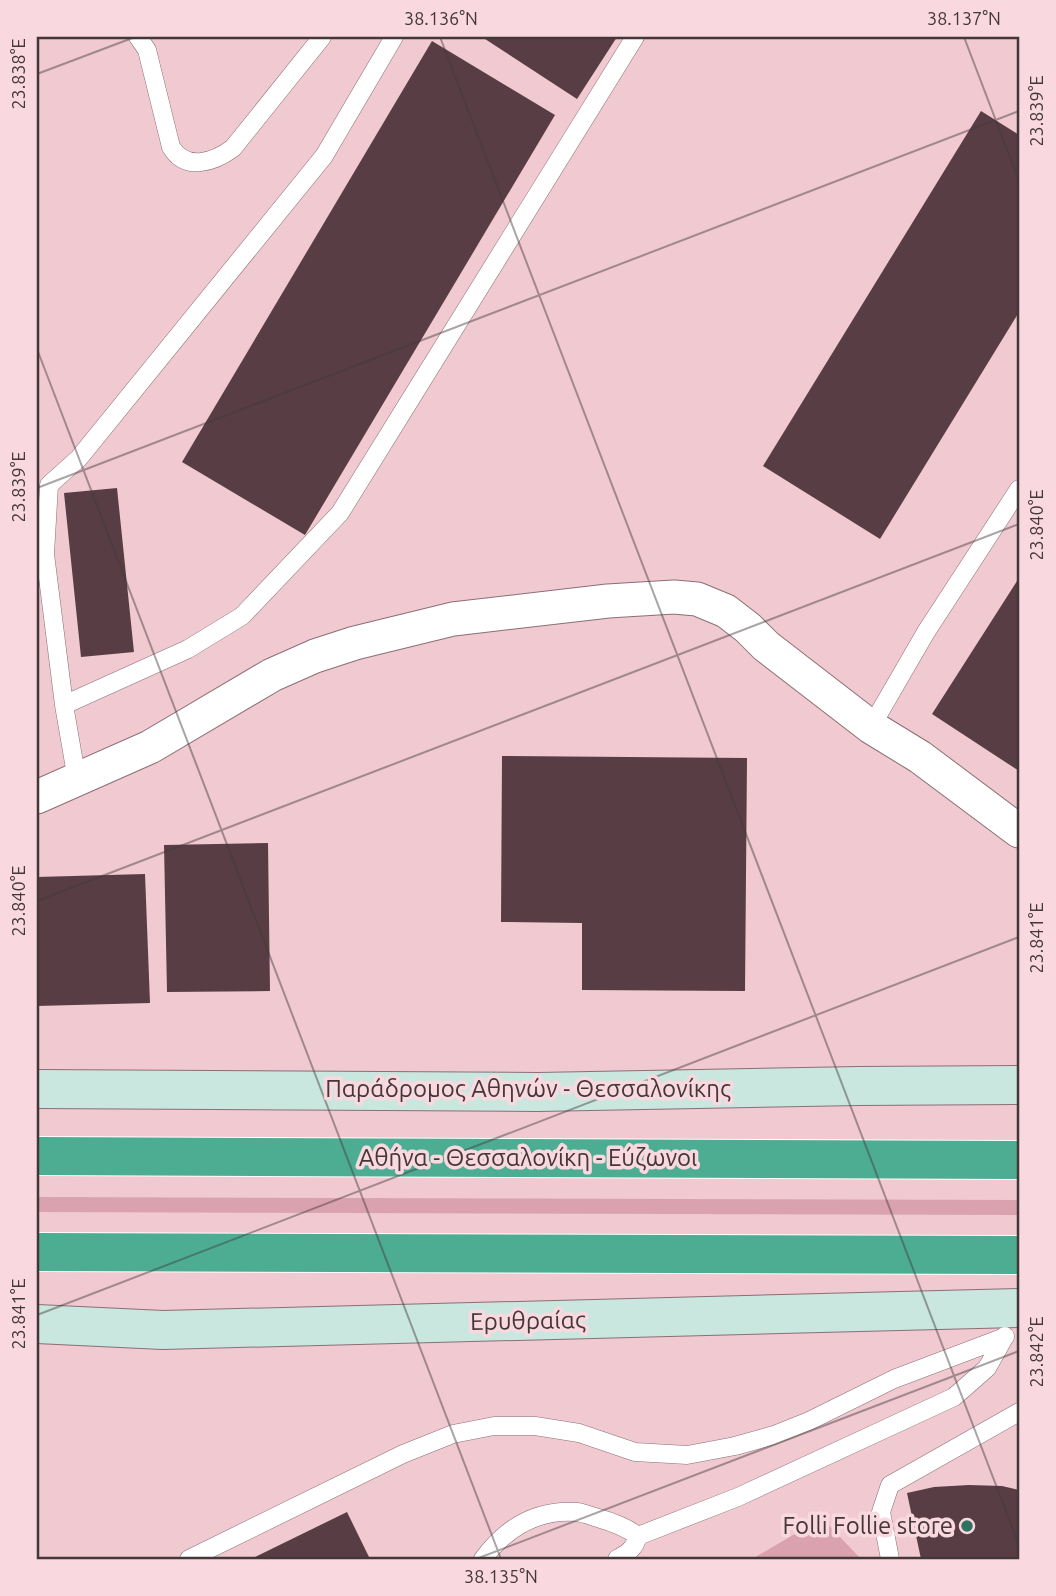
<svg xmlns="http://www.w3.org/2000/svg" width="1056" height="1596" font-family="Ubuntu,sans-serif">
  <rect width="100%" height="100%" fill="#f9d9df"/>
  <!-- built -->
  <path fill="#f0c9d1" d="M37,37H1019V1559H37Z"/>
  <!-- green -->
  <path fill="#d9a2ae" d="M37,1197L1019,1200V1215L37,1212Z
    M822,1518L861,1559H752Z"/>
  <!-- building -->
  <path fill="#583e44" d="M482,37H617L577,99Z
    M432,41L555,115L305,535L182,462Z
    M981,111L1019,135V312L880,539L763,466Z
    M117,488L134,652L81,657L64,493Z
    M1019,578V771L932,714Z
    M502,756L747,758L745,991L582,990V923L501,922Z
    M268,843L270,991L167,992L164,845Z
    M145,874L150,1003L37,1006V877Z
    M969,1485L1002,1486L1019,1490V1559H921L907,1493L934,1487Z
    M347,1512L370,1559H251Z"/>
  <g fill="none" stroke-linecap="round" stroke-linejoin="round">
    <defs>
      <path id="lane" d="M138,37L147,50L171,147C186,172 214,162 233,148L322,37
        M64,705L188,649L242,616L340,513L635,37
        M871,727L926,632L1019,489
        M77,780L64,705L45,554L49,485L79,458L324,156L394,37
        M638,1536L738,1497L954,1397L987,1368L1005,1336
        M189,1559L403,1454L453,1434L494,1426H535L579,1433L635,1452L687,1455L735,1446L774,1435L809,1421L894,1379L1005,1337
        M483,1559C506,1528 537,1509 577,1512C584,1513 591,1516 598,1518C612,1522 626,1527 638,1536C635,1548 628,1553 617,1559
        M890,1559L881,1512L890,1485L1019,1412"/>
      <path id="street" d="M37,797L150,747L272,675L315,656L355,643L453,619L608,601L674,597L697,599L726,611L748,628L766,646L871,727L920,757L1019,831"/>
      <path id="secondary" d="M37,1089L538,1092L859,1086L1019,1085
        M37,1324L163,1330L1019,1308"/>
      <path id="highway" d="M37,1156L1019,1160
        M37,1252L1019,1255"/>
    </defs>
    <!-- lane casing -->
    <use href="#lane" stroke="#8b6f75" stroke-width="19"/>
    <!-- street casing -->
    <use href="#street" stroke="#8b6f75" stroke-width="35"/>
    <!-- secondary casing -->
    <use href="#secondary" stroke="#8b6f75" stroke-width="40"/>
    <!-- highway casing -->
    <use href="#highway" stroke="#fff" stroke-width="40"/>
    <!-- lane -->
    <use href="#lane" stroke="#fff" stroke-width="18"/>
    <!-- street -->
    <use href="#street" stroke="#fff" stroke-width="33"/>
    <!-- secondary -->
    <use href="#secondary" stroke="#c9e6df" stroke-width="38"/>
    <!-- highway -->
    <use href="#highway" stroke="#4cad93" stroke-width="38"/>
  </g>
  <!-- ticks -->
  <path fill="none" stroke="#433739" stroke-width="2" stroke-opacity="0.45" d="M440,37L1019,1545M964,37L1019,181M37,74L135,37M37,349L501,1559M37,488L1019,111M37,901L1019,524M37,1315L1019,937M476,1559L1019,1351"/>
  <!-- markers -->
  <circle fill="#31715f" stroke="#f9d9df" stroke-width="2.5" cx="967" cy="1526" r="7"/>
  <g text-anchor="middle" stroke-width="7" stroke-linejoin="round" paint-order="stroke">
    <!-- street labels -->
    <g font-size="24" fill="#433739" stroke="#f9d9df">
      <text x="528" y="1097">Παράδρομος Αθηνών - Θεσσαλονίκης</text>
      <text x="528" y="1166">Αθήνα - Θεσσαλονίκη - Εύζωνοι</text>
      <text transform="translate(528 1321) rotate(-1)" y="8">Ερυθραίας</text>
    </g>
    <!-- poi labels -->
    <g font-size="24" fill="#433739" stroke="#f9d9df" text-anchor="end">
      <text x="953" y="1534">Folli Follie store</text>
    </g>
  </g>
  <!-- border -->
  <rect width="1056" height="1596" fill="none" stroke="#f9d9df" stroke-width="77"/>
  <rect x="38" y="38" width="980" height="1520" fill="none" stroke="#433739" stroke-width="2.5"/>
  <g font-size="18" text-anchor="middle" fill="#433739">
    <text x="441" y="25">38.136°N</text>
    <text x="964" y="25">38.137°N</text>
    <text transform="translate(19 74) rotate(-90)" y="6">23.838°E</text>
    <text transform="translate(1037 111) rotate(-90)" y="6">23.839°E</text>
    <text transform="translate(19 487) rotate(-90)" y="6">23.839°E</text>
    <text transform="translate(1037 525) rotate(-90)" y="6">23.840°E</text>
    <text transform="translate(19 901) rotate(-90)" y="6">23.840°E</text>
    <text transform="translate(1037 938) rotate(-90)" y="6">23.841°E</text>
    <text transform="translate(19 1314) rotate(-90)" y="6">23.841°E</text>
    <text transform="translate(1037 1352) rotate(-90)" y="6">23.842°E</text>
    <text x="501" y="1583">38.135°N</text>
  </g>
</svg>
